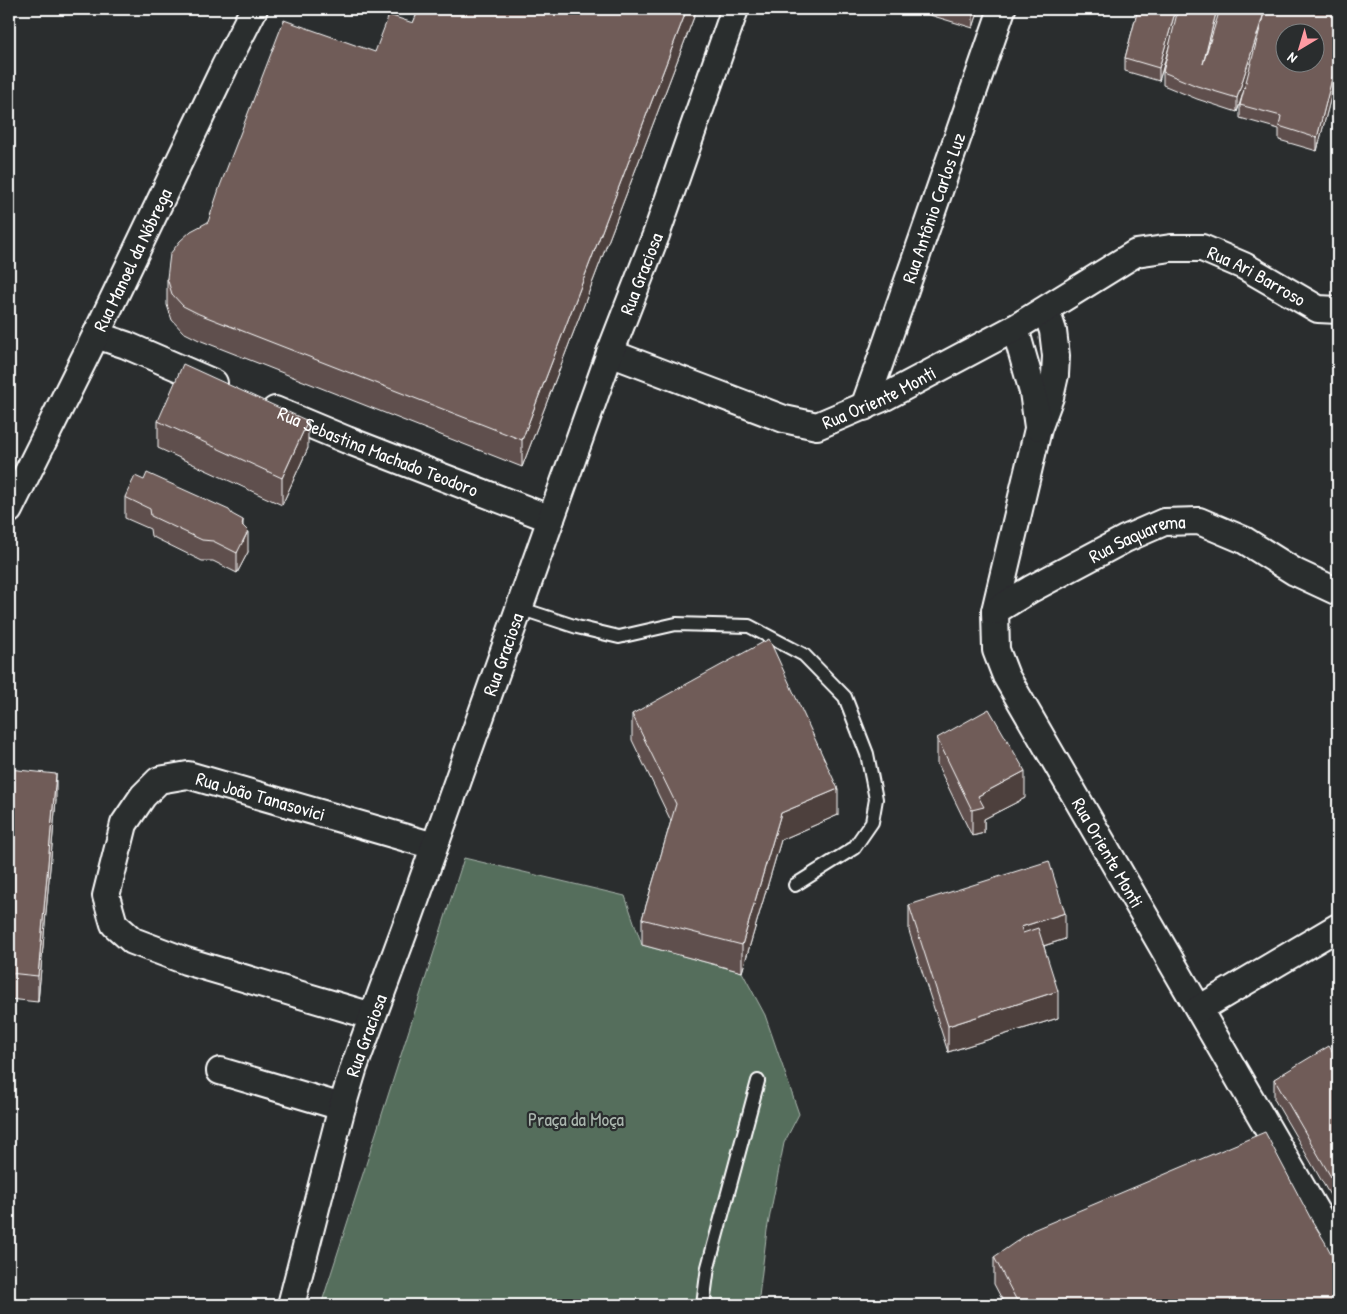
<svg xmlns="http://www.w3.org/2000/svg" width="1347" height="1314" font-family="'Patrick Hand',sans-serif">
  <rect width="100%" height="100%" fill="#2a2d2e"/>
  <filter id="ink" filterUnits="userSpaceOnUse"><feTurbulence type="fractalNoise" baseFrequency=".02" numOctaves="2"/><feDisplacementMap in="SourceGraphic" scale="10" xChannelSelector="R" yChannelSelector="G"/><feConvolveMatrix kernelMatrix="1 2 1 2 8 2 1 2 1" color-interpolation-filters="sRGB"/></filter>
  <g filter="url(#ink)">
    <!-- green -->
    <path fill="#556e5c" stroke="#aab6ae" d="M464,858L625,896L642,945L742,972L765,1015L799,1114L784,1143L767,1230L758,1305H321Z"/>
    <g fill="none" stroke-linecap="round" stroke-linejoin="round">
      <defs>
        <path id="service" d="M519,608L577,627L619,637L676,624L749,626L804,655L845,697L867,754L876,799L872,822L854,848L795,885
          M703,1305L708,1267L758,1081"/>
        <g id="minor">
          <path d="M1337,9H1338"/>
          <path id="s1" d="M1046,310L1053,331L1056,356L1055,375L1050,397L1038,429L995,611L996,650L1006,676L1338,1250"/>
          <path d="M1015,328L1033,392L1038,427"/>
          <path d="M96,335L126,345L214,383"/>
          <path id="s2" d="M610,353L784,419L817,426L885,397L1015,328L1136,253L1171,248H1202L1244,266L1318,309L1338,310"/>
          <path id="s3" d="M864,407L880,362L1002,9"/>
          <path id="s4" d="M275,410L347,440L551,519"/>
          <path id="s5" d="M9,510L96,335L224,68L254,9"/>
          <path id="s6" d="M995,611L1031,589L1125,539L1164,522L1199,521L1244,540L1295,572L1338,592"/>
          <path d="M1199,1009L1338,927"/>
          <path id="s7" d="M372,1016L186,961L133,941L114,924L106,896L124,824L143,796L159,780L188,775L434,846"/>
          <path d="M220,1071L342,1107"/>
          <path id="s8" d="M291,1305L342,1107L354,1067L409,918L610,353L656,235L735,9"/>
        </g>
      </defs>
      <!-- service casing -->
      <use href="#service" stroke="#fff" stroke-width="16"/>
      <!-- minor casing -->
      <use href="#minor" stroke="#fff" stroke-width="30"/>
      <!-- service -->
      <use href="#service" stroke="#2a2d2e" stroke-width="12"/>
      <!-- minor -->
      <use href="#minor" stroke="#2a2d2e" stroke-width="26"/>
    </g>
    <!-- wall -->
    <path fill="#5f4f4d" stroke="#fff" fill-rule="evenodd" d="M419,9H697L522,467L199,340L183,332L172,320L167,305V278L208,222L375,52L413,23Z
      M920,9H979L973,28L920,12Z
      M1138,9H1319L1338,13V69L1317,151L1279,140V129L1240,118V105L1247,80L1237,112L1197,99L1163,85V72L1170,45L1159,81L1125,71V58ZM1284,32H1314V62H1284Z
      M158,421L308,448L282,505L158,448Z
      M144,480L243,526L248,552L237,573L213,561H202L151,536L150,529L125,518V497Z
      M632,714L838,815L781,840L742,972L642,945V919L671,821L632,740Z
      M937,738L1025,798L984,819V833L972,836L937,764Z
      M9,769L56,800L38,1002L9,999Z
      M909,905L1065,939L1044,946L1058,1018L948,1052L909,931Z
      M1338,1061V1209L1274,1099V1079Z
      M994,1257L1338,1305H1005L994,1284Z"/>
    <!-- shaded-wall -->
    <path fill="#4e403e" stroke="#fff" d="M687,9H697L522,467V440Z
      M975,9H979L973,28V14Z
      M1176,9H1180L1159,81V68Z
      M1217,9H1221L1203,64Z
      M1264,13V27L1237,112V98Z
      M1338,55V69L1317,151V138Z
      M308,421V448L282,505V478Z
      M243,520V542L248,531V552L237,573V553Z
      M1025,771V798L984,819V833L972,836V810L978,796Z
      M56,774V800L38,1002V976Z
      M838,789V815L781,840L742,972V945L781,813Z
      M1065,913V939L1021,953V927Z
      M1058,991V1018L948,1052V1026Z"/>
    <!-- building -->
    <path fill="#6f5c59" stroke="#fff" fill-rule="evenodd" d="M419,9H687L522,440L199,314L183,306L172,294L167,278L170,254L180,241L191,231L208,222L220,186L284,20L375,52L389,15L413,23Z
      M954,9H975L973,14Z
      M1138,9H1176L1159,68L1125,58Z
      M1178,9H1217L1203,64L1220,9H1319L1338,13V55L1317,138L1279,126L1281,116L1240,105L1264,13L1237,98L1197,86L1163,72ZM1284,32H1314V62H1284Z
      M183,364L308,421L282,478L158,421Z
      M147,473L229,510L232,514L243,520L242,525L248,531L237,553L213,541L202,540L151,516L150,509L125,497L135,476L144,480Z
      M769,639L838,789L781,813L742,945L642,919L676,804L632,714Z
      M989,709L1025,771L978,796L984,807L972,810L937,738Z
      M9,769L56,774L38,976L9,973Z
      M1049,861L1065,913L1021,927L1023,933L1038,928L1058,991L948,1026L909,905Z
      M1329,1046L1338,1061V1189L1274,1079Z
      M1265,1132L1311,1219L1325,1242L1338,1267V1305H1025L1016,1299L994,1257L1033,1230Z"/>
  </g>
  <g text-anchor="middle" stroke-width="4.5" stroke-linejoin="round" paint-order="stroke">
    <!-- street labels -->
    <g font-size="19" fill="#fff" stroke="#2a2d2e">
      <text dy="7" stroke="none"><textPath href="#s3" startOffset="211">Rua Antônio Carlos Luz</textPath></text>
      <text dy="7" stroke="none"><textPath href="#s5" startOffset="279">Rua Manoel da Nóbrega</textPath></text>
      <text dy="7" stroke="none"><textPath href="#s8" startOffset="1090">Rua Graciosa</textPath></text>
      <text dy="7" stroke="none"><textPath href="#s2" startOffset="711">Rua Ari Barroso</textPath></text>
      <text dy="7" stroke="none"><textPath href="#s2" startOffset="288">Rua Oriente Monti</textPath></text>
      <text dy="7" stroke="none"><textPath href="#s4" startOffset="111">Rua Sebastina Machado Teodoro</textPath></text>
      <text dy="7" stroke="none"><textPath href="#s6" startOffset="161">Rua Saquarema</textPath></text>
      <text dy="7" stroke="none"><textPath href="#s8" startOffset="685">Rua Graciosa</textPath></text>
      <text dy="7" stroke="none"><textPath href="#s7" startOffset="541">Rua João Tanasovici</textPath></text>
      <text dy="7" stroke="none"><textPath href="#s1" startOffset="581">Rua Oriente Monti</textPath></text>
      <text dy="7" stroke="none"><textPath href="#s8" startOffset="280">Rua Graciosa</textPath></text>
    </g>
    <!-- park labels -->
    <g font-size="19" fill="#aab6ae" stroke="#2a2d2e">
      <text x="576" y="1126">Praça da Moça</text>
    </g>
  </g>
  <!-- margin -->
  <rect width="1347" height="1314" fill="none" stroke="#2a2d2e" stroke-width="30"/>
  <rect x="15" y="15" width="1317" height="1284" fill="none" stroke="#fff" stroke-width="2" filter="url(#ink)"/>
  <!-- north arrow -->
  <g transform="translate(1300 48) rotate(218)"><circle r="24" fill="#2a2d2e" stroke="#7f8182"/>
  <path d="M0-4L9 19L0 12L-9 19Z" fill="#ff9aa2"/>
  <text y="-8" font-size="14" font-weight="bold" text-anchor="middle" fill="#ffffff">N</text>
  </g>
</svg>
